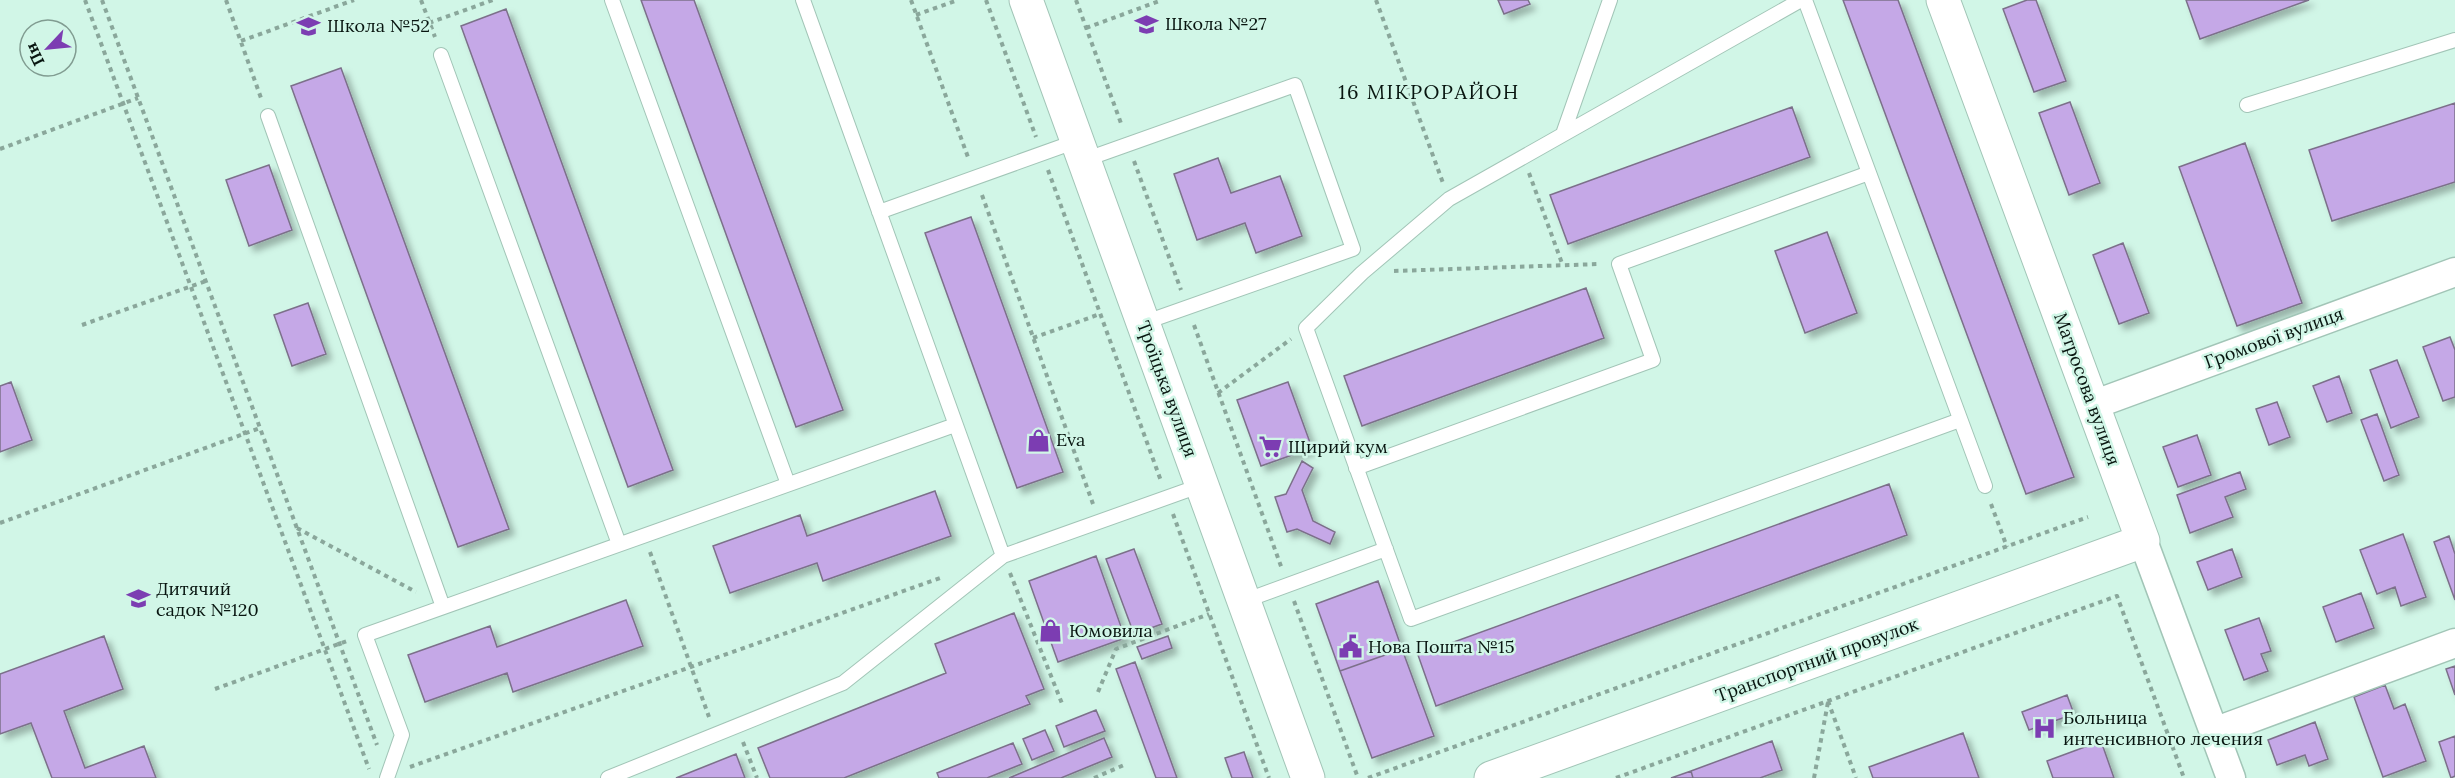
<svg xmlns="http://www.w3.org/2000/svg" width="2455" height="778" font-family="Lora,serif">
  <defs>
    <filter id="shadow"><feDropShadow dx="5.5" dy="5.5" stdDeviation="3" flood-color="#0004"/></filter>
  </defs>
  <rect width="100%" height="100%" fill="#d1f6e7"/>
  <!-- building -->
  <path fill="#c5a8e7" stroke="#7c708a" stroke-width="1.5" filter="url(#shadow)" d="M641,0H694L843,410L796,427Z
    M1498,0H1528L1530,4L1504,14Z
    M1843,0H1898L2074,477L2026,494Z
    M2027,0H2036L2066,81L2034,92L2003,9Z
    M2186,0H2309L2200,39Z
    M506,9L673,470L628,487L461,26Z
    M341,68L509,529L458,547L291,86Z
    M2070,102L2100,183L2069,195L2039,113Z
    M2455,103V182L2332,221L2309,150Z
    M1792,107L1810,157L1568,244L1550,195Z
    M2245,143L2302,303L2237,326L2179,167Z
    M1218,158L1231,193L1280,176L1302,236L1256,253L1245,223L1197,240L1174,174Z
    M269,165L292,230L249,246L226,180Z
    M971,217L1063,472L1017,488L925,233Z
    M1827,232L1857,313L1805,333L1775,251Z
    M2123,243L2149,313L2119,324L2093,255Z
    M1586,288L1604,338L1362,426L1344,376Z
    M308,303L326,354L292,366L274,315Z
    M2450,337L2455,350V397L2443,401L2423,347Z
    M2397,360L2419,417L2391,428L2370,370Z
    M2339,376L2352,413L2327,422L2313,386Z
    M11,382L32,440L0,452V386Z
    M1288,382L1312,448L1261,466L1237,400Z
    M2277,402L2290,437L2269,445L2256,409Z
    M2377,414L2399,475L2384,481L2361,420Z
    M2197,435L2211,475L2178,487L2163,447Z
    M1302,461L1313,468L1302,490L1313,521L1335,532L1330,544L1297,529L1287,532L1275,497L1286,494Z
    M2240,472L2246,489L2225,497L2233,517L2190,533L2177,495Z
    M1889,484L1907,535L1436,706L1418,655Z
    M935,491L951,536L823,581L817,563L730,593L713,546L800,515L807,536Z
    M2403,534L2426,597L2401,606L2395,587L2377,594L2360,550Z
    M2449,536L2455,554V600L2434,542Z
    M1134,549L1162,624L1134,634L1106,559Z
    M2232,549L2242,577L2208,590L2197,562Z
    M1096,556L1125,638L1058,662L1029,581Z
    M1378,581L1402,649L1340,671L1316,604Z
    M2361,593L2374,628L2336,642L2323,607Z
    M626,600L643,646L513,692L507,673L425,702L408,655L490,626L497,647Z
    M1014,613L1044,689L1026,696L1030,704L844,778H770L758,748L946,673L935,644Z
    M2259,618L2271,651L2261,654L2268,671L2244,680L2225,630Z
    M104,636L123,689L64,711L85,768L144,746L156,778H52L31,723L0,734V674Z
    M1168,636L1172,648L1142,659L1137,647Z
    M1402,649L1434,736L1372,758L1340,671Z
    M1135,662L1177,778H1156L1116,669Z
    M2455,666V695L2446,669Z
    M2385,685L2394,709L2405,704L2426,761L2383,777L2354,697Z
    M2067,695L2074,714L2029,730L2022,712Z
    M1096,710L1105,731L1064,747L1056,726Z
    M2315,722L2328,759L2309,766L2305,755L2277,765L2268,740Z
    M1045,730L1054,751L1032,760L1023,739Z
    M1963,733L1979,778H1873L1869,767Z
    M2455,736V776L2451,778L2439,742Z
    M1104,738L1112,757L1061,778H1009Z
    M1772,741L1782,770L1760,778H1693L1691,771Z
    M2101,741L2114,778H2053L2047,761Z
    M1013,743L1022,764L987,778H939L937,773Z
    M1244,752L1253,778H1232L1225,758Z
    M736,754L745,778H676Z
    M1691,771L1693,778H1671Z"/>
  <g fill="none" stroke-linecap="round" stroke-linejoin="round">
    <defs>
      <path id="service" d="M612,0L788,484
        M803,0L1003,556
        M1801,0L1449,199L1362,273L1306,328L1411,619L1960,420
        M1805,0L1985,486
        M441,55L619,544
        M2247,105L2455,40
        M268,116L443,607
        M1563,134L1610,0
        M1084,160L1295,85L1353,249L1143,323
        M879,212L1077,141
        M1356,468L1653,360L1619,264L1869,173
        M1244,601L1386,549
        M387,778L402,735L365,635L955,425
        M608,778L843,683L1003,556L1202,485"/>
      <path id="minor" d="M2093,405L2455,272
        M2143,541L2231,778
        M2214,732L2455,643"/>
      <path id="tertiary" d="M1026,0L1308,778
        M1491,778L2143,541L1943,0"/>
    </defs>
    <!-- service casing -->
    <use href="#service" stroke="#a2c5b7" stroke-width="16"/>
    <!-- minor casing -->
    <use href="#minor" stroke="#a2c5b7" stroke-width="31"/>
    <!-- tertiary casing -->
    <use href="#tertiary" stroke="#a2c5b7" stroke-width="35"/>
    <!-- path -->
    <path stroke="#8aa79b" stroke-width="4" stroke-dasharray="4.5 4.5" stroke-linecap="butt" d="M85,0L369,769
      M102,0L377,745
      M226,0L261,98
      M421,0L435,37
      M911,0L969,160
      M986,0L1036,137
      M1076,0L1122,126
      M1376,0L1443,183
      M916,15L958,0
      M429,23L493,0
      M1086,28L1162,0
      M241,41L354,0
      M0,149L138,98
      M1134,161L1181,290
      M1048,170L1161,481
      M1529,173L1563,266
      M982,195L1093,504
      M1394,271L1600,264
      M82,325L206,281
      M1194,325L1282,569
      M1033,338L1100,314
      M1218,393L1291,339
      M1991,504L2007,547
      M1173,514L1269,778
      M0,523L260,428
      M297,528L416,592
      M650,552L709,717
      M1010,573L1063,706
      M1294,601L1358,778
      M215,689L347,641
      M1098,692L1116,649L1209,614
      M1828,701L1856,778
      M743,742L757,778
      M410,767L943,577
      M1094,778L1124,765
      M1368,778L2088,517
      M1616,778L2117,596L2184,778
      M1814,778L1828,702"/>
    <!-- service -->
    <use href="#service" stroke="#fff" stroke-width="14"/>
    <!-- minor -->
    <use href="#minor" stroke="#fff" stroke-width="28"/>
    <!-- tertiary -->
    <use href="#tertiary" stroke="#fff" stroke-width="33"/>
  </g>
  <!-- icons -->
  <defs>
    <symbol id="school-bare" viewBox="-9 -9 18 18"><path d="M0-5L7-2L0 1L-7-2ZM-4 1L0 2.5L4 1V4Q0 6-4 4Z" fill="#7c3db2" stroke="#d1f6e7" stroke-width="2.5" paint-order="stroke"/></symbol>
    <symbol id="shop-bare" viewBox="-9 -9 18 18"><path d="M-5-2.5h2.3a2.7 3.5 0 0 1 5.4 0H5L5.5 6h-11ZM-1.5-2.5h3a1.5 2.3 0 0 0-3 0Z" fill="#7c3db2" stroke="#d1f6e7" stroke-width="2.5" paint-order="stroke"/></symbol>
    <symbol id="supermarket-bare" viewBox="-9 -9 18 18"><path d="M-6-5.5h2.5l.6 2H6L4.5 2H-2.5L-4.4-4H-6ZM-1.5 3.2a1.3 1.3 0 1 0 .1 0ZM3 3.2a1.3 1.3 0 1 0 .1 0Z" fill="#7c3db2" stroke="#d1f6e7" stroke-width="2.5" paint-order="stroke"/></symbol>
    <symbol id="civic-bare" viewBox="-9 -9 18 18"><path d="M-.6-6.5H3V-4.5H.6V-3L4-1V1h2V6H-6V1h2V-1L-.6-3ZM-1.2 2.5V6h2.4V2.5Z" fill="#7c3db2" stroke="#d1f6e7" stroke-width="2.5" paint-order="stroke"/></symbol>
    <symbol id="hospital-bare" viewBox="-9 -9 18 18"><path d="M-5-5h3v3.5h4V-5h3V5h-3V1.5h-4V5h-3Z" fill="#7c3db2" stroke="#d1f6e7" stroke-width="2.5" paint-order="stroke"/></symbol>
  </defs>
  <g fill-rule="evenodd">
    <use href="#school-bare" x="1130" y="8" width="33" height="33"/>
    <use href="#school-bare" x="292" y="10" width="33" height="33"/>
    <use href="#shop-bare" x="1022" y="424" width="33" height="33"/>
    <use href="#supermarket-bare" x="1254" y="430" width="33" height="33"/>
    <use href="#school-bare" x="122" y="582" width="33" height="33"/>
    <use href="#shop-bare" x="1034" y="614" width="33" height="33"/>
    <use href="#civic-bare" x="1334" y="630" width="33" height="33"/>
    <use href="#hospital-bare" x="2028" y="712" width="33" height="33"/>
  </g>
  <g text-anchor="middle" stroke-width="5" stroke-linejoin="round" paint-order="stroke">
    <!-- poi labels -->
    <g font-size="18" fill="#081510" stroke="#d1f6e7" text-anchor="start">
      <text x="1165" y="30">Школа №27</text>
      <text x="327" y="32">Школа №52</text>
      <text x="1056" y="446">Eva</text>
      <text x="1288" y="453">Щирий кум</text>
      <text x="156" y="595">Дитячий<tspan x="156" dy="21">садок №120</tspan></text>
      <text x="1069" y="637">Юмовила</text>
      <text x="1368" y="653">Нова Пошта №15</text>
      <text x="2063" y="724">Больница<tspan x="2063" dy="21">интенсивного лечения</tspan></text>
    </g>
    <!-- street labels -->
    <g font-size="18" fill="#081510" stroke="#d1f6e7">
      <text transform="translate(2274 338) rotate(-20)" y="6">Громової вулиця</text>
      <text transform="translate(1167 389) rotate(70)" y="6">Троїцька вулиця</text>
      <text transform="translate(2087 389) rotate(70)" y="6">Матросова вулиця</text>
      <text transform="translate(1817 660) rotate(-20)" y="6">Транспортний провулок</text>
    </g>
    <!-- neighbourhood labels -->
    <g font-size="20" letter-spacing="1.5" fill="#081510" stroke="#d1f6e7">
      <text x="1429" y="99">16 МІКРОРАЙОН</text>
    </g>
  </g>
  <!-- north arrow -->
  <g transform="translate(48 48) rotate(244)"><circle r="28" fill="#d1f6e7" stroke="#819c91" stroke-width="1.5"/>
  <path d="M0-4.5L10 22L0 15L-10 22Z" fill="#7c3db2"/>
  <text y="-9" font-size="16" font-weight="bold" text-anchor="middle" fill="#081510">Пн</text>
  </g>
</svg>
